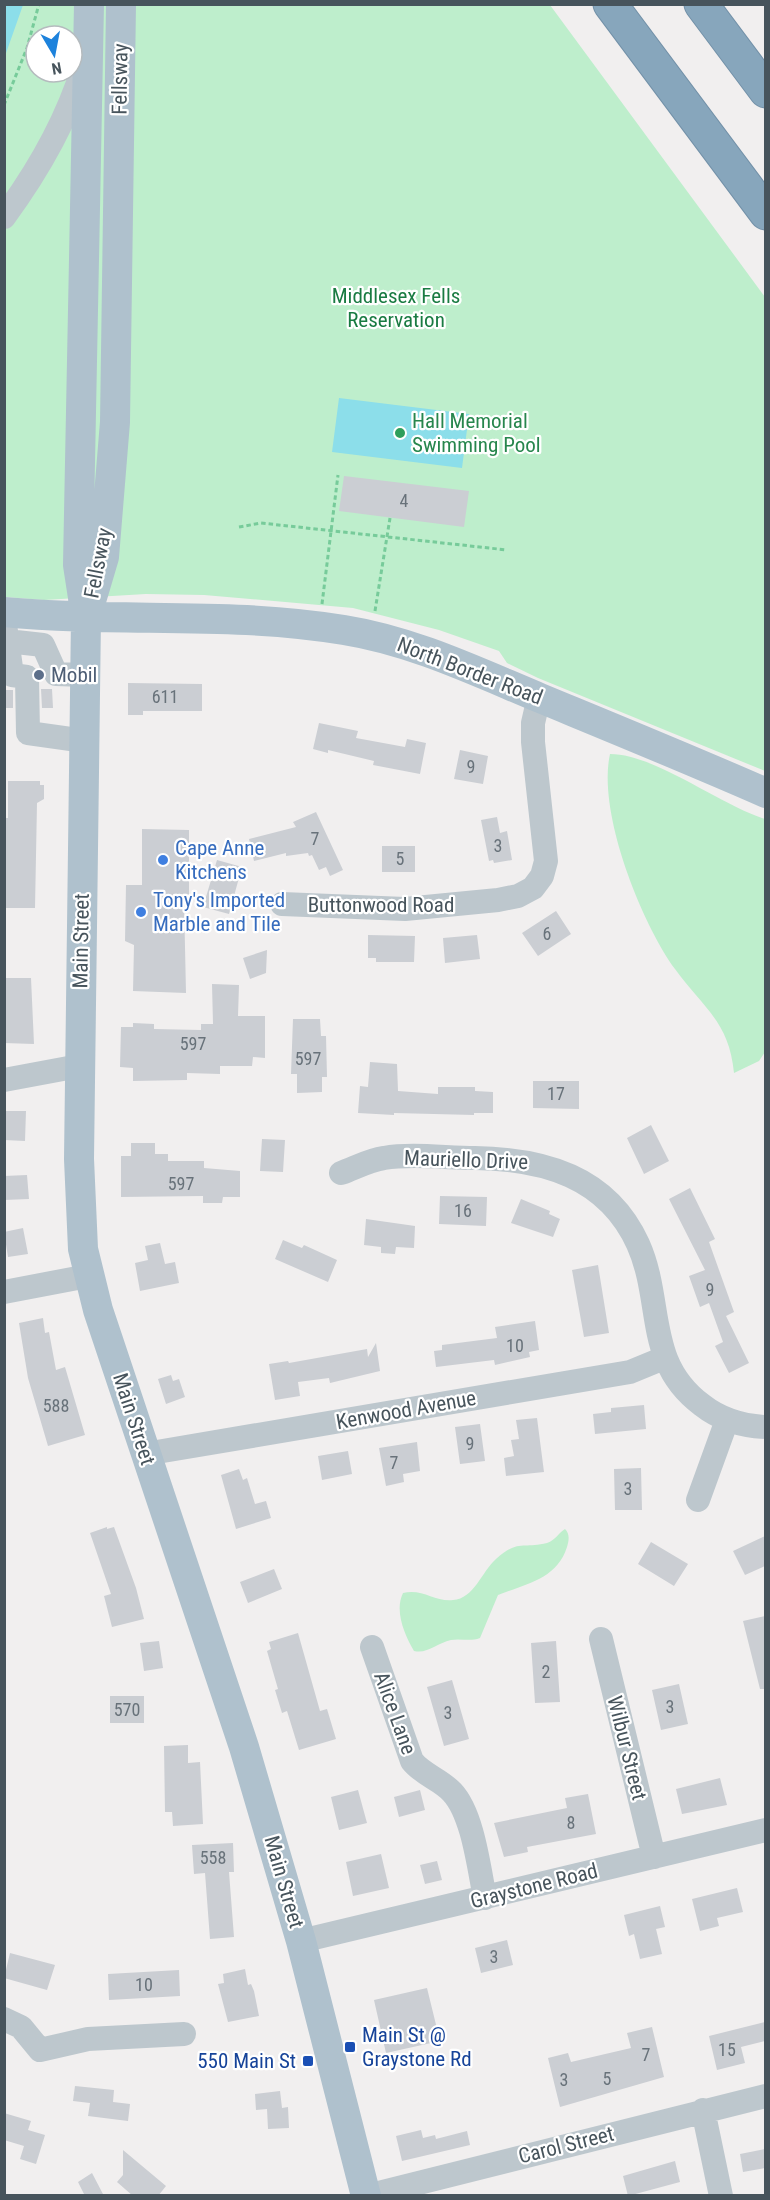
<svg xmlns="http://www.w3.org/2000/svg" width="770" height="2200" font-family="'Roboto Condensed',sans-serif">
  <rect width="100%" height="100%" fill="#f1efef"/>
  <!-- green -->
  <path fill="#beeecc" fill-rule="evenodd" d="M4,5H550L765,297V771L538,678L507,663L499,651L439,630L353,608L204,595L146,594L44,600L5,597ZM36,36H72V72H36Z
    M610,754C655,754 718,804 765,819V1052L759,1061L734,1073C729,1021 703,1008 675,969C641,922 597,812 610,754Z
    M565,1529C570,1534 569,1540 567,1547C557,1579 526,1584 498,1595L480,1638C470,1642 461,1638 451,1640C437,1643 428,1654 414,1651C405,1636 394,1611 403,1593C422,1588 435,1602 453,1600C474,1599 482,1571 496,1559C518,1539 523,1549 547,1543C556,1540 558,1533 565,1529Z"/>
  <!-- water -->
  <path fill="#8cdeea" d="M5,4L23,5L5,56L4,5Z
    M339,398L469,414L462,468L332,452Z"/>
  <!-- building -->
  <path fill="#cbced3" d="M344,476L469,491L464,527L339,511Z
    M128,683L202,684V711H143V715H128Z
    M41,689H52L53,708H42Z
    M4,690H13V708H4Z
    M319,723L358,731L356,738L405,747L407,739L426,743L420,774L373,765L374,761L328,750V753L313,749Z
    M460,750L488,756L483,784L454,779Z
    M8,781H40V785H44V799L37,803L35,908H4V818H8Z
    M316,812L343,870L330,876L326,867L319,870L312,855L309,856L308,853L286,856V853L254,861L249,839L296,827L293,822Z
    M497,817L500,833L507,831L512,860L494,863L493,860L489,861L481,820Z
    M142,829L189,830V903L184,901L186,993L133,991L134,945L125,941L126,885H142Z
    M382,846H415V872H382Z
    M217,860L242,867L229,914L203,907Z
    M556,911L571,934L538,956L522,933Z
    M368,935L415,936L414,962H376V958H368Z
    M477,935L480,959L445,963L443,938Z
    M267,950L266,973L250,979L243,958Z
    M4,978H31L34,1044L4,1043Z
    M212,984L239,985L238,1016H265V1058L253,1057L252,1066H220V1074L187,1073V1080L133,1081V1068L120,1067L121,1027H133V1023L154,1024V1029L201,1030V1024H213Z
    M293,1019H320L321,1036H326L327,1077H322V1092L297,1093V1074H291Z
    M370,1062L397,1064L398,1091L438,1094V1087H475V1091L493,1092V1113H474V1115L394,1113V1115L358,1113L360,1086L368,1087Z
    M533,1081H579V1109L533,1108Z
    M4,1111H26L25,1141L4,1140Z
    M651,1125L669,1161L644,1174L627,1138Z
    M262,1139L285,1140L283,1172L260,1171Z
    M131,1143H155V1154H168V1161H204V1168L240,1171V1197H223L222,1203H203V1196L121,1197V1156H131Z
    M27,1175L29,1199L4,1200V1176Z
    M690,1188L715,1239L709,1242L734,1312L726,1316L749,1363L729,1373L715,1346L723,1342L709,1303L700,1307L689,1276L705,1270L669,1199Z
    M440,1196L487,1197L486,1226L439,1224Z
    M521,1199L550,1211L549,1214L560,1219L553,1237L511,1223Z
    M366,1219L415,1226L414,1248L396,1247L395,1254L381,1253V1247L364,1245Z
    M23,1228L28,1254L8,1257L4,1232Z
    M283,1240L302,1248L304,1245L337,1260L328,1282L275,1259Z
    M160,1243L165,1264L175,1262L179,1283L140,1291L135,1263L148,1260L145,1246Z
    M598,1265L609,1333L584,1337L572,1270Z
    M43,1318L45,1333L49,1332L56,1370L65,1367L85,1435L48,1446L28,1378L19,1323Z
    M535,1321L539,1350L529,1352L530,1357L495,1365L494,1360L436,1367L434,1351L442,1350V1345L497,1338L495,1327Z
    M376,1343L380,1371L330,1383L329,1378L298,1382L300,1396L275,1400L269,1364L288,1361L289,1363L367,1349L368,1357Z
    M171,1375L173,1381L179,1379L185,1397L166,1404L158,1379Z
    M644,1405L646,1429L595,1434L593,1414L611,1412V1408Z
    M537,1418L544,1472L506,1476L504,1458L514,1456L511,1440L519,1439L516,1420Z
    M480,1424L485,1461L460,1464L455,1427Z
    M417,1442L420,1471L403,1474L404,1482L386,1486L379,1448Z
    M348,1451L352,1474L322,1480L318,1456Z
    M641,1468L642,1510H615L614,1469Z
    M239,1469L243,1480L247,1478L255,1504L266,1501L271,1518L236,1529L221,1475Z
    M107,1527V1529L114,1527L136,1588L144,1619L112,1627L104,1596L111,1594L90,1533Z
    M765,1536V1566L745,1575L733,1551Z
    M651,1542L688,1564L674,1586L638,1564Z
    M274,1569L282,1589L248,1603L240,1582Z
    M765,1616V1689H760L743,1621Z
    M298,1633L320,1711L327,1709L336,1739L299,1750L287,1711L282,1713L275,1690L278,1689L267,1651L271,1649L269,1642Z
    M159,1641L163,1668L144,1671L140,1643Z
    M556,1641L560,1702L535,1703L531,1643Z
    M452,1680L469,1739L444,1746L427,1687Z
    M679,1684L688,1724L661,1730L652,1690Z
    M110,1696H144V1723H110Z
    M188,1745V1763L200,1762L203,1824L173,1826L172,1812H165L164,1746Z
    M720,1778L727,1805L682,1814L676,1789Z
    M358,1790L367,1823L339,1830L331,1797Z
    M420,1790L425,1810L399,1817L394,1797Z
    M588,1794L596,1834L527,1847L528,1852L504,1857L494,1823L567,1808L565,1798Z
    M233,1843L234,1872H229L234,1937L210,1939L205,1873L194,1874L192,1845Z
    M381,1854L389,1888L353,1896L346,1862Z
    M437,1861L442,1880L425,1884L420,1865Z
    M737,1888L743,1912L717,1918L719,1926L700,1931L692,1899Z
    M660,1906L665,1927L656,1929L662,1954L640,1959L634,1934L629,1936L624,1915Z
    M507,1940L513,1965L481,1973L475,1948Z
    M10,1953L55,1965L47,1990L4,1978Z
    M245,1969L248,1985L251,1984L254,1991L259,2016L228,2022L218,1984L224,1983L223,1974Z
    M179,1970L180,1996L109,2000L108,1974Z
    M427,1988L440,2041L386,2053L374,2000Z
    M765,2022V2041L741,2047L745,2063L717,2070L709,2036Z
    M652,2027L664,2077L560,2107L548,2058L568,2053L571,2062L631,2048L627,2033Z
    M75,2086L114,2090L113,2102L130,2104L128,2121L88,2116L90,2103L73,2101Z
    M280,2091L282,2108L288,2107L289,2128L268,2129L267,2109L256,2110L255,2094Z
    M4,2113L31,2121L28,2130L45,2135L36,2164L20,2159L24,2146L4,2140Z
    M421,2130L423,2138L435,2135L436,2139L467,2131L470,2145L402,2161L396,2136Z
    M765,2149V2168L743,2172L740,2154Z
    M123,2150L166,2186L158,2196H133L117,2182L123,2175Z
    M675,2161L680,2182L628,2196L623,2176Z
    M92,2173L104,2196H85L78,2182Z"/>
  <g fill="none" stroke-linecap="round" stroke-linejoin="round">
    <defs>
      <path id="highway" d="M610,4L766,213
        M701,4L766,91"/>
    </defs>
    <!-- highway casing -->
    <use href="#highway" stroke="#7391a8" stroke-width="35"/>
    <!-- path -->
    <path stroke="#77cb9a" stroke-width="3" stroke-dasharray="4.5 3" stroke-linecap="butt" d="M4,105L27,48L39,4
      M239,527L261,523L507,550
      M322,604L338,475
      M375,611L390,518"/>
    <!-- minor -->
    <path stroke="#bdc7cd" stroke-width="24" d="M4,217C38,171 66,122 83,68
      M4,617L12,675L27,677L28,733L85,741
      M7,641L43,645L56,674L85,675
      M282,904L405,909L498,900L518,896L533,888L542,876L546,861L533,742V723L539,697
      M4,1080L79,1066
      M341,1173C355,1168 369,1160 384,1158C412,1153 446,1158 475,1158C543,1159 607,1176 638,1244C664,1302 644,1362 702,1405C721,1420 741,1426 766,1427
      M4,1292L88,1276
      M145,1454L630,1372L664,1358
      M698,1500L727,1420
      M601,1639L654,1857
      M372,1647L412,1761C423,1775 440,1779 452,1792C473,1814 479,1869 485,1898
      M301,1941L766,1830
      M4,2019L21,2027L40,2050L88,2039L184,2034
      M703,2110L721,2196
      M367,2196L766,2096"/>
    <!-- major -->
    <path stroke="#afc1cd" stroke-width="30" d="M89,4L78,565L86,617L79,1159L83,1249L98,1310L244,1747L301,1941L366,2196
      M88,611L104,557L115,422L121,4
      M4,612C118,623 231,611 344,630C413,641 475,671 540,698C615,729 691,760 766,793"/>
    <!-- highway -->
    <use href="#highway" stroke="#87a6bc" stroke-width="33"/>
  </g>
  <!-- markers -->
  <circle fill="#2e9e5b" stroke="#fff" stroke-width="2" cx="400" cy="433" r="6"/>
  <circle fill="#5c6f8a" stroke="#fff" stroke-width="2" cx="39" cy="675" r="6"/>
  <g fill="#3f7fe0" stroke="#fff" stroke-width="2">
    <circle cx="163" cy="860" r="6"/>
    <circle cx="141" cy="912" r="6"/>
  </g>
  <g fill="#1a4fb4" stroke="#fff" stroke-width="2">
    <rect x="344" y="2041" width="12" height="12" rx="3"/>
    <rect x="302" y="2055" width="12" height="12" rx="3"/>
  </g>
  <g text-anchor="middle" stroke-width="4.5" stroke-linejoin="round" paint-order="stroke">
    <!-- number labels -->
    <g font-size="18" fill="#68727a">
      <text x="404" y="507">4</text>
      <text x="165" y="703">611</text>
      <text x="471" y="773">9</text>
      <text x="315" y="845">7</text>
      <text x="498" y="852">3</text>
      <text x="400" y="865">5</text>
      <text x="547" y="940">6</text>
      <text x="193" y="1050">597</text>
      <text x="308" y="1065">597</text>
      <text x="556" y="1100">17</text>
      <text x="181" y="1190">597</text>
      <text x="463" y="1217">16</text>
      <text x="710" y="1296">9</text>
      <text x="515" y="1352">10</text>
      <text x="56" y="1412">588</text>
      <text x="470" y="1450">9</text>
      <text x="394" y="1469">7</text>
      <text x="628" y="1495">3</text>
      <text x="546" y="1678">2</text>
      <text x="670" y="1713">3</text>
      <text x="127" y="1716">570</text>
      <text x="448" y="1719">3</text>
      <text x="571" y="1829">8</text>
      <text x="213" y="1864">558</text>
      <text x="494" y="1963">3</text>
      <text x="144" y="1991">10</text>
      <text x="727" y="2056">15</text>
      <text x="646" y="2061">7</text>
      <text x="607" y="2085">5</text>
      <text x="564" y="2086">3</text>
    </g>
    <!-- street labels -->
    <g font-size="21" fill="#47545c" stroke="#fff">
      <text transform="translate(120 79) rotate(-89)" y="7">Fellsway</text>
      <text transform="translate(98 563) rotate(-79)" y="7">Fellsway</text>
      <text transform="translate(470 671) rotate(21)" y="7">North Border Road</text>
      <text x="381" y="912">Buttonwood Road</text>
      <text transform="translate(81 941) rotate(-89)" y="7">Main Street</text>
      <text transform="translate(466 1160) rotate(2)" y="7">Mauriello Drive</text>
      <text transform="translate(406 1410) rotate(-10)" y="7">Kenwood Avenue</text>
      <text transform="translate(134 1419) rotate(72)" y="7">Main Street</text>
      <text transform="translate(395 1713) rotate(70)" y="7">Alice Lane</text>
      <text transform="translate(627 1748) rotate(76)" y="7">Wilbur Street</text>
      <text transform="translate(284 1882) rotate(74)" y="7">Main Street</text>
      <text transform="translate(534 1886) rotate(-14)" y="7">Graystone Road</text>
      <text transform="translate(566 2145) rotate(-14)" y="7">Carol Street</text>
    </g>
    <!-- park labels -->
    <g font-size="21" fill="#197b42" stroke="#fff">
      <text x="396" y="303">Middlesex Fells<tspan x="396" dy="24">Reservation</tspan></text>
    </g>
    <!-- leisure labels -->
    <g font-size="21" fill="#27864d" stroke="#fff" text-anchor="start">
      <text x="412" y="428">Hall Memorial<tspan x="412" dy="24">Swimming Pool</tspan></text>
    </g>
    <!-- service labels -->
    <g font-size="21" fill="#4e5e75" stroke="#fff" text-anchor="start">
      <text x="51" y="682">Mobil</text>
    </g>
    <!-- shop labels -->
    <g font-size="21" fill="#366cbe" stroke="#fff" text-anchor="start">
      <text x="175" y="855">Cape Anne<tspan x="175" dy="24">Kitchens</tspan></text>
      <text x="153" y="907">Tony's Imported<tspan x="153" dy="24">Marble and Tile</tspan></text>
    </g>
    <!-- transit labels -->
    <g font-size="21" fill="#164399" stroke="#fff" text-anchor="start">
      <text x="362" y="2042">Main St @<tspan x="362" dy="24">Graystone Rd</tspan></text>
      <text x="296" y="2068" text-anchor="end">550 Main St</text>
    </g>
  </g>
  <!-- border -->
  <rect width="770" height="2200" fill="none" stroke="#47545c" stroke-width="12"/>
  <!-- north arrow -->
  <g transform="translate(54 54) rotate(170)"><circle r="28" fill="#ffffff" stroke="#b5bbbe" stroke-width="1.5"/>
  <path d="M0-4.5L10 22L0 15L-10 22Z" fill="#1d82dc"/>
  <text y="-9" font-size="16" font-weight="bold" text-anchor="middle" fill="#47545c">N</text>
  </g>
</svg>
